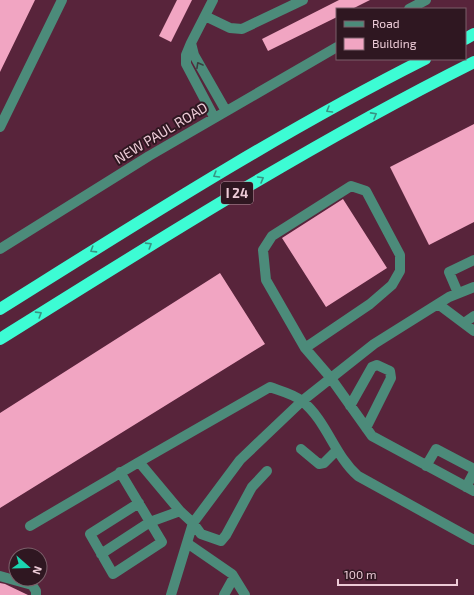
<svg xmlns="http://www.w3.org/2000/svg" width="474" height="595" font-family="'Exo 2',sans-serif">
  <rect width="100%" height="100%" fill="#58243b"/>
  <!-- building -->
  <path fill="#f1a5c2" d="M0,0H35L0,72Z
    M177,0H192L171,42L159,36Z
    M339,0H370L352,9H337V17L268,51L262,39Z
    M474,124V222L429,245L390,167Z
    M343,199L387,268L326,307L282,238Z
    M220,273L265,344L0,508V413Z
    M0,583L5,584L28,595H0Z"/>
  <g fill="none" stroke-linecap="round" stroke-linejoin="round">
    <!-- minor -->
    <path stroke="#4c8b7a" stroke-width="10" d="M409,9L426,0
      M205,16L230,28L242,29L303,0
      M191,43L213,0
      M214,117L186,64V55L191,43L194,55L226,111
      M0,127L62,0
      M0,249L149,156L337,47
      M458,293L449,272L474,260
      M438,304L474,331
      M464,323L474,316
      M305,348L370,304L392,285L400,271V255L366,191L351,186L272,236L263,250L266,280L305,348L330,377L372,436L474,491
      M350,406L372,367L377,365L390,371L391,378L366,428
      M301,449L319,464L324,463L337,450
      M426,466L436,449L474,469
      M267,471L252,487L226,535L221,541L201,534L193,523L180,511L139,462L270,387C281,391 294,394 302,401C327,421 334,455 358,476L474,540
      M120,472L150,522L180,511
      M466,487L474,472
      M30,526L139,462
      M187,543L232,574L245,595
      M101,554L150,522L162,542L113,574L90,534L139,503
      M0,576L32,585L36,591V595
      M171,595L193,523L240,460L302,401L374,344L449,297L474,287
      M224,595L234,577"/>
    <!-- highway -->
    <path stroke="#3dfcd4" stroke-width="12" d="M465,39L474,34
      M0,309C139,222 278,133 425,59
      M0,339C155,242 310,144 474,62"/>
  </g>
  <!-- one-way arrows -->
  <defs><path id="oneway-chevron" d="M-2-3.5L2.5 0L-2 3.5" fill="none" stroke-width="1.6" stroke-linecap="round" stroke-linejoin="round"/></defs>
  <use stroke="#394040" href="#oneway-chevron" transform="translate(199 65) rotate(-119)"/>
  <g stroke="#379583">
    <use href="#oneway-chevron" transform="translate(329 110) rotate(150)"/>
    <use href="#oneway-chevron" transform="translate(374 115) rotate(-29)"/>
    <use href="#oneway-chevron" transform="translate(216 175) rotate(149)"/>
    <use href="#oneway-chevron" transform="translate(261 179) rotate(-30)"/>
    <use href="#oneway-chevron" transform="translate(149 245) rotate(-32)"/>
    <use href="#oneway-chevron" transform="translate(93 250) rotate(148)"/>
    <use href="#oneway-chevron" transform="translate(39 314) rotate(-32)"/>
  </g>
  <g text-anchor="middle" stroke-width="4" stroke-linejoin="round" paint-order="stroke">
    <!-- shield labels -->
    <rect fill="#2f1721" stroke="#b495a0" stroke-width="1" x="221" y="182" width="32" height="22" rx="3"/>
    <g font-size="13" font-weight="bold" fill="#edcbd7">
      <text x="237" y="198">I 24</text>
    </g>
    <!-- street labels -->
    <g font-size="14" fill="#edcbd7" stroke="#2f1721">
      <text transform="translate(161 133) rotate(-31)" y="5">NEW PAUL ROAD</text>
    </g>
  </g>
  <!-- legend -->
  <rect x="336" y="8" width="130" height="52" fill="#2f1721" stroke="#7b5f6a"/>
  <rect x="344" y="21" width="20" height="6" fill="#4c8b7a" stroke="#7b5f6a"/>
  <text x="372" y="28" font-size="12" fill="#edcbd7">Road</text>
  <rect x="344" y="38" width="20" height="12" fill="#f1a5c2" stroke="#7b5f6a"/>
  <text x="372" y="48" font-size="12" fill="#edcbd7">Building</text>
  <!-- north arrow -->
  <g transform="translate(28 567) rotate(110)"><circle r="19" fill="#2f1721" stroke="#7b5f6a"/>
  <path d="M0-3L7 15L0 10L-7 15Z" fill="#1bd5b1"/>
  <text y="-6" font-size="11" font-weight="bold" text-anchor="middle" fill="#edcbd7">N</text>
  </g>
  <!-- scale -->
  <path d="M338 579v6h119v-6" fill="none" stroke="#edcbd7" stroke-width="2"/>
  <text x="344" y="579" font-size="12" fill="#edcbd7" stroke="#2f1721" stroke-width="3" paint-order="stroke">100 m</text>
</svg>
